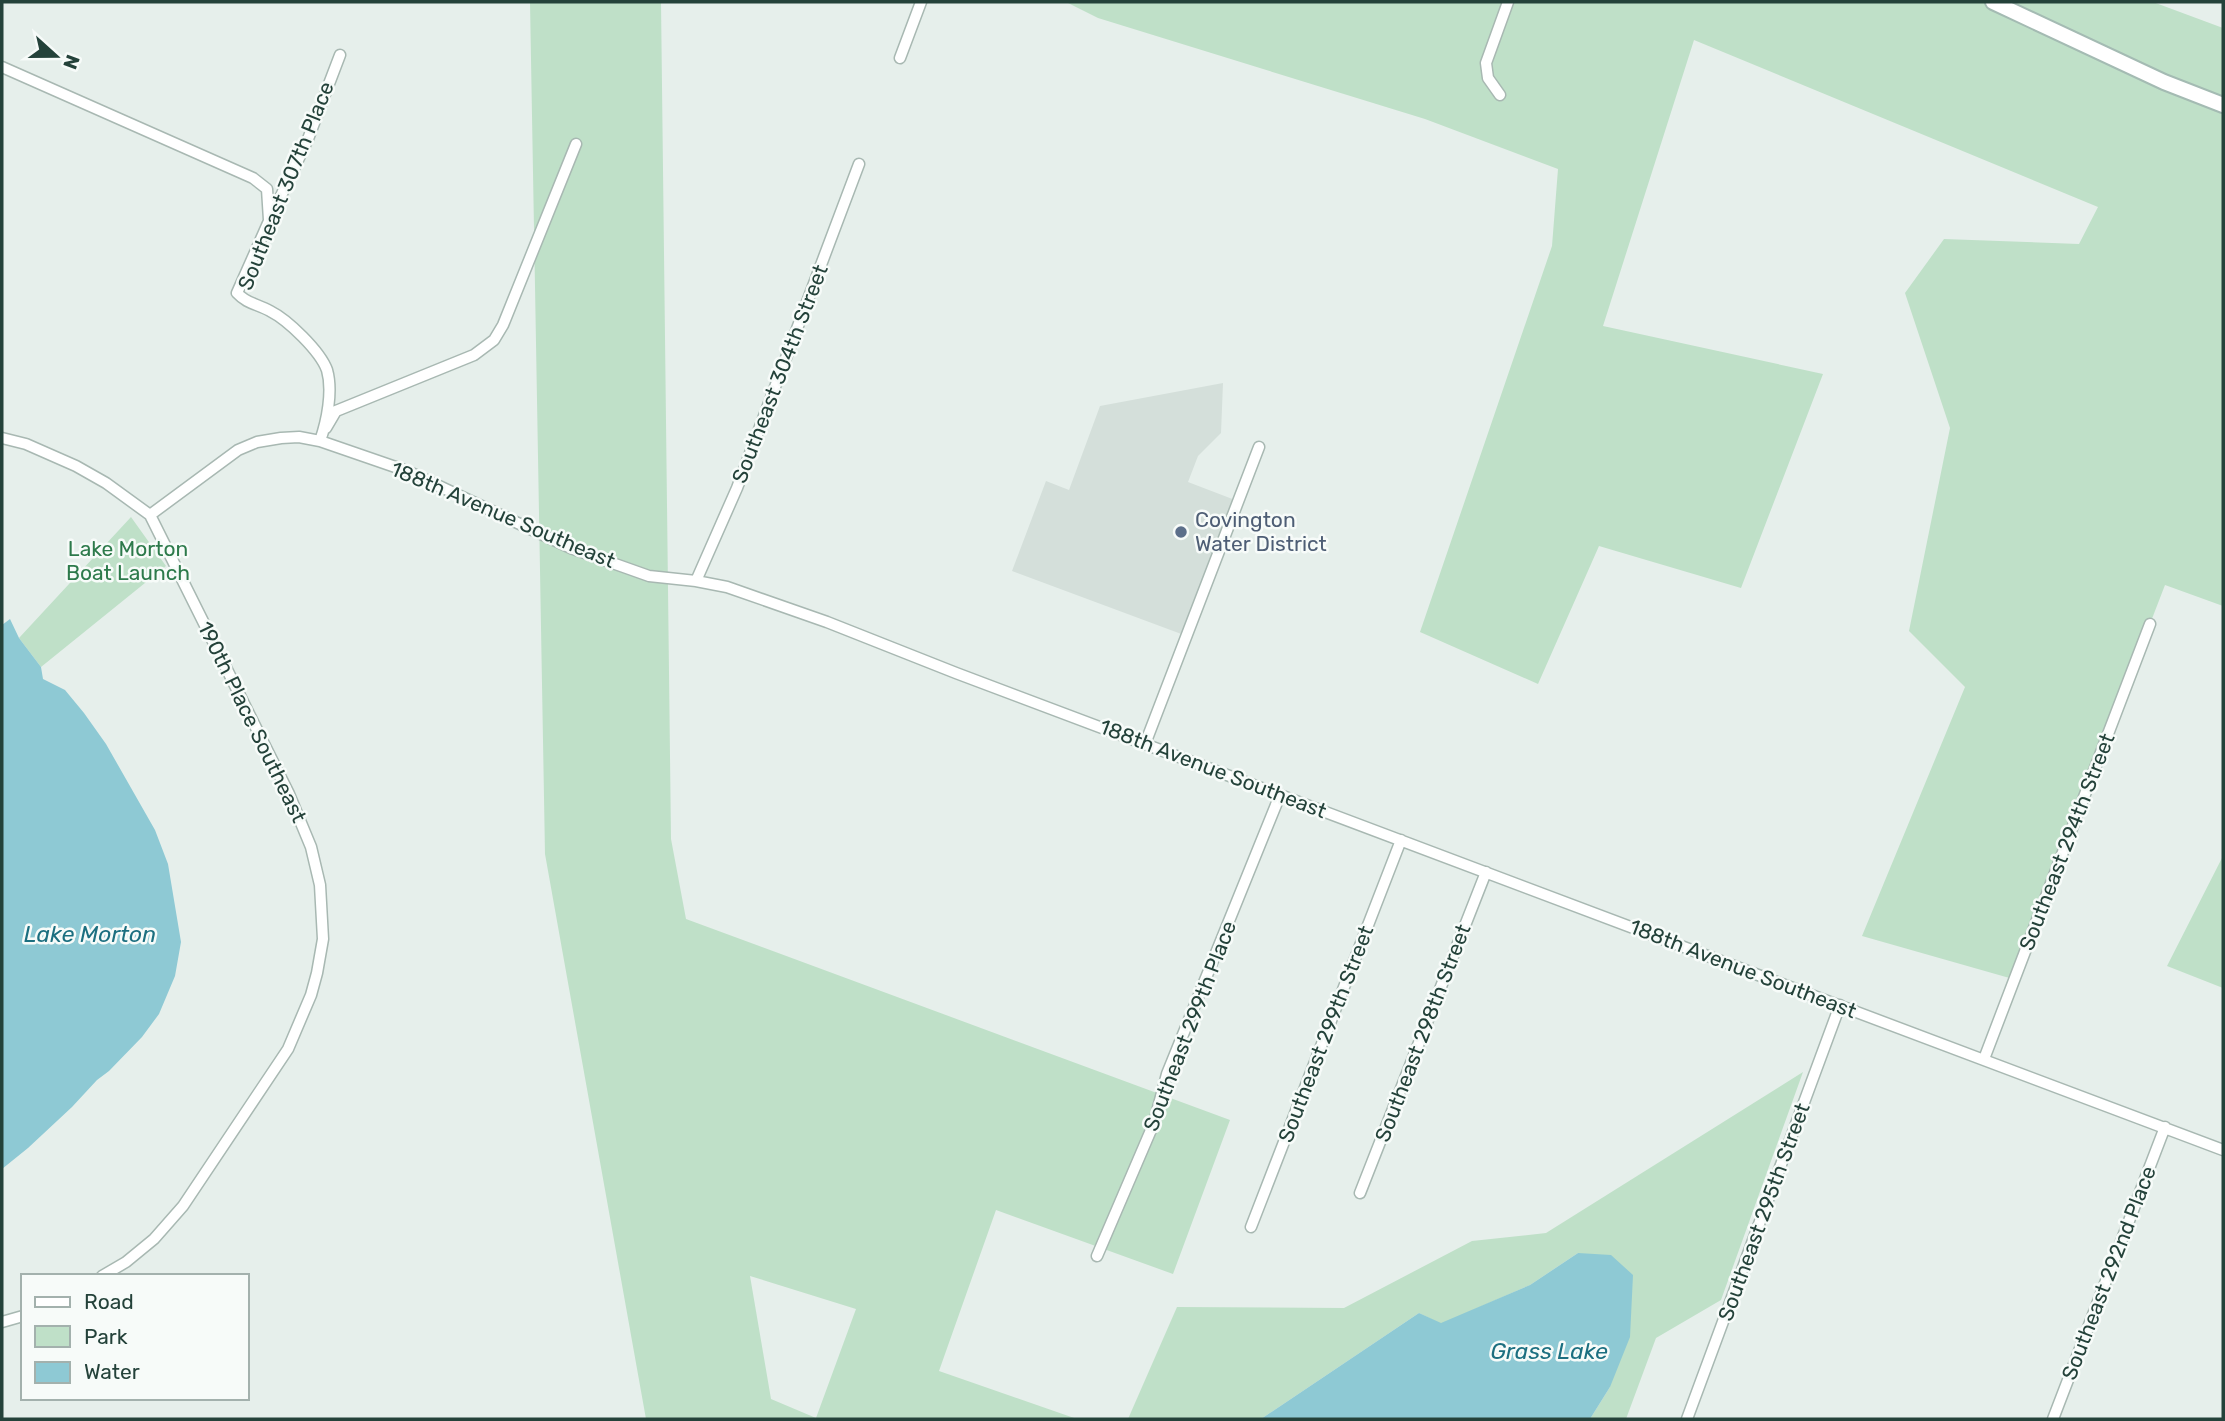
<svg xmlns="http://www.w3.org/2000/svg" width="2225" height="1421" font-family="Rubik,sans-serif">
  <rect width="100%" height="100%" fill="#e6efeb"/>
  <!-- built -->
  <path fill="#d4dfda" d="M1223,383L1221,433L1198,456L1188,482L1235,500L1184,635L1012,571L1046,481L1069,490L1100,406Z"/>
  <!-- green -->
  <path fill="#bfe0c8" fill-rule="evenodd" d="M530,2H661L671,839L686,919L1230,1120L1173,1274L996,1210L939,1371L1077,1419H646L545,854ZM750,1276L856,1309L816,1418L771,1399Z
    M1066,2H2153L2223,28V606L2165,585L2013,979L1862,936L1965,687L1909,631L1950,428L1905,293L1944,239L2079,244L2098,207L1694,40L1603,326L1823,374L1741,588L1599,546L1538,684L1420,632L1552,246L1558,169L1425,119L1098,18Z
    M131,517L166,566L41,667L19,638Z
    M2223,856V988L2167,966Z
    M1803,1072L1721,1300L1656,1338L1626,1419H1590L1610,1387L1578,1253L1530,1285L1441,1324L1419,1313L1261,1419H1128L1177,1307L1344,1308L1472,1241L1546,1233Z"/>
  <!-- water -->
  <path fill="#8ec9d4" d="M10,619L19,638L41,667L43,679L65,690L84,713L106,744L155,830L168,864L181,942L175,976L159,1014L142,1037L109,1071L97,1080L72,1107L28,1148L2,1169V625Z
    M1578,1253L1611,1255L1633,1275L1630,1337L1610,1387L1590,1419H1261L1419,1313L1441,1323L1530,1285Z"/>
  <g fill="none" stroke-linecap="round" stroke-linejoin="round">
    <defs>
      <path id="street" d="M900,58L921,2
        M2,67L253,178L267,189L269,220
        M1500,95L1488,78L1486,63L1508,2
        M326,428L336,411L474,355L494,340L503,325L576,144
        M2,438L26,444L76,466L106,483L150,515L289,794L311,847L320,885L323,939L317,973L311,995L288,1049L183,1206L154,1239L126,1262L102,1276
        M320,441C327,421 333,391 327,370C320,351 288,320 270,311C258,304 247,304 237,293L269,221L308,139L340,55
        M150,515L238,450L257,442L281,438L299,437L320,441L407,471L573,549L649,576L696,581L727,587L827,622L956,673L2223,1150
        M696,581L737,488L859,164
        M1145,744L1259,447
        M1984,1059L2150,624
        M1360,1193L1486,872
        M1251,1227L1401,840
        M1097,1256L1154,1123L1167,1074L1280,795
        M2,1322L23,1316
        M1687,1419L1840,1005
        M2053,1419L2165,1127"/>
      <path id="secondary" d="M1993,2L2164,82L2223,105"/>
    </defs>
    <!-- street casing -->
    <use href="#street" stroke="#a8b8b2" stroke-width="13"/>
    <!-- secondary casing -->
    <use href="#secondary" stroke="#a4bbb3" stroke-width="18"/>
    <!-- street -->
    <use href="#street" stroke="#fff" stroke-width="10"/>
    <!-- secondary -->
    <use href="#secondary" stroke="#fff" stroke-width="14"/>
  </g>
  <!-- markers -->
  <circle fill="#5c6f8a" stroke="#f7fbf9" stroke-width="2.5" cx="1181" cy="532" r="7"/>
  <g text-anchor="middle" stroke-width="5" stroke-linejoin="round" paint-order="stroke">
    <!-- street labels -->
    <g font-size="21" fill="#24423a" stroke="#f7fbf9">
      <text transform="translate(286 186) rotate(-68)" y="7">Southeast 307th Place</text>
      <text transform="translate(780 374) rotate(-69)" y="7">Southeast 304th Street</text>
      <text transform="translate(503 515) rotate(23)" y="7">188th Avenue Southeast</text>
      <text transform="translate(252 722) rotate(64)" y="7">190th Place Southeast</text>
      <text transform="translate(1213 769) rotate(21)" y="7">188th Avenue Southeast</text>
      <text transform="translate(2067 842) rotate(-69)" y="7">Southeast 294th Street</text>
      <text transform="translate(1743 969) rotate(21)" y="7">188th Avenue Southeast</text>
      <text transform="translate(1190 1026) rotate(-69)" y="7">Southeast 299th Place</text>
      <text transform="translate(1423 1033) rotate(-69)" y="7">Southeast 298th Street</text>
      <text transform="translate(1326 1034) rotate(-69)" y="7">Southeast 299th Street</text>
      <text transform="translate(1764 1212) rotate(-70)" y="7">Southeast 295th Street</text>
      <text transform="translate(2109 1273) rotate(-69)" y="7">Southeast 292nd Place</text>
    </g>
    <!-- service labels -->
    <g font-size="21" fill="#4e5e75" stroke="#f7fbf9" text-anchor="start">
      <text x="1195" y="527">Covington<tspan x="1195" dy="24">Water District</tspan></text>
    </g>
    <!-- park labels -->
    <g font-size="21" fill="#2d7a4b" stroke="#f7fbf9">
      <text x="128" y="556">Lake Morton<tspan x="128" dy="24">Boat Launch</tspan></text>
    </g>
    <!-- water labels -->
    <g font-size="23" font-style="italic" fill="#1c6f80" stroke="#f7fbf9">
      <text x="90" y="942">Lake Morton</text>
      <text x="1549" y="1359">Grass Lake</text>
    </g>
  </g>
  <!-- border -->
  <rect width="2225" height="1421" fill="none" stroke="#24423a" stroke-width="7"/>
  <!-- legend -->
  <rect x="21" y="1274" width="228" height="126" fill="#f7fbf9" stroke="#a3b1ad" stroke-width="2"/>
  <rect x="35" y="1297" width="35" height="10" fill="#ffffff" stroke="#a3b1ad" stroke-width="2"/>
  <text x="84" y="1309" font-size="21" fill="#24423a">Road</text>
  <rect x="35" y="1326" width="35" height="21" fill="#bfe0c8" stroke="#a3b1ad" stroke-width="2"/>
  <text x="84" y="1344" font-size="21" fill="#24423a">Park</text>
  <rect x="35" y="1362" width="35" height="21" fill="#8ec9d4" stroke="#a3b1ad" stroke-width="2"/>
  <text x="84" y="1379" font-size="21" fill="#24423a">Water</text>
  <!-- north arrow -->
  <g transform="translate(56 56) rotate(111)" stroke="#f7fbf9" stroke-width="5" paint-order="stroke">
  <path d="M0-5L12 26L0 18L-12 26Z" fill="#24423a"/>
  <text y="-10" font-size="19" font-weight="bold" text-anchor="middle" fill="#24423a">N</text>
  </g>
</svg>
